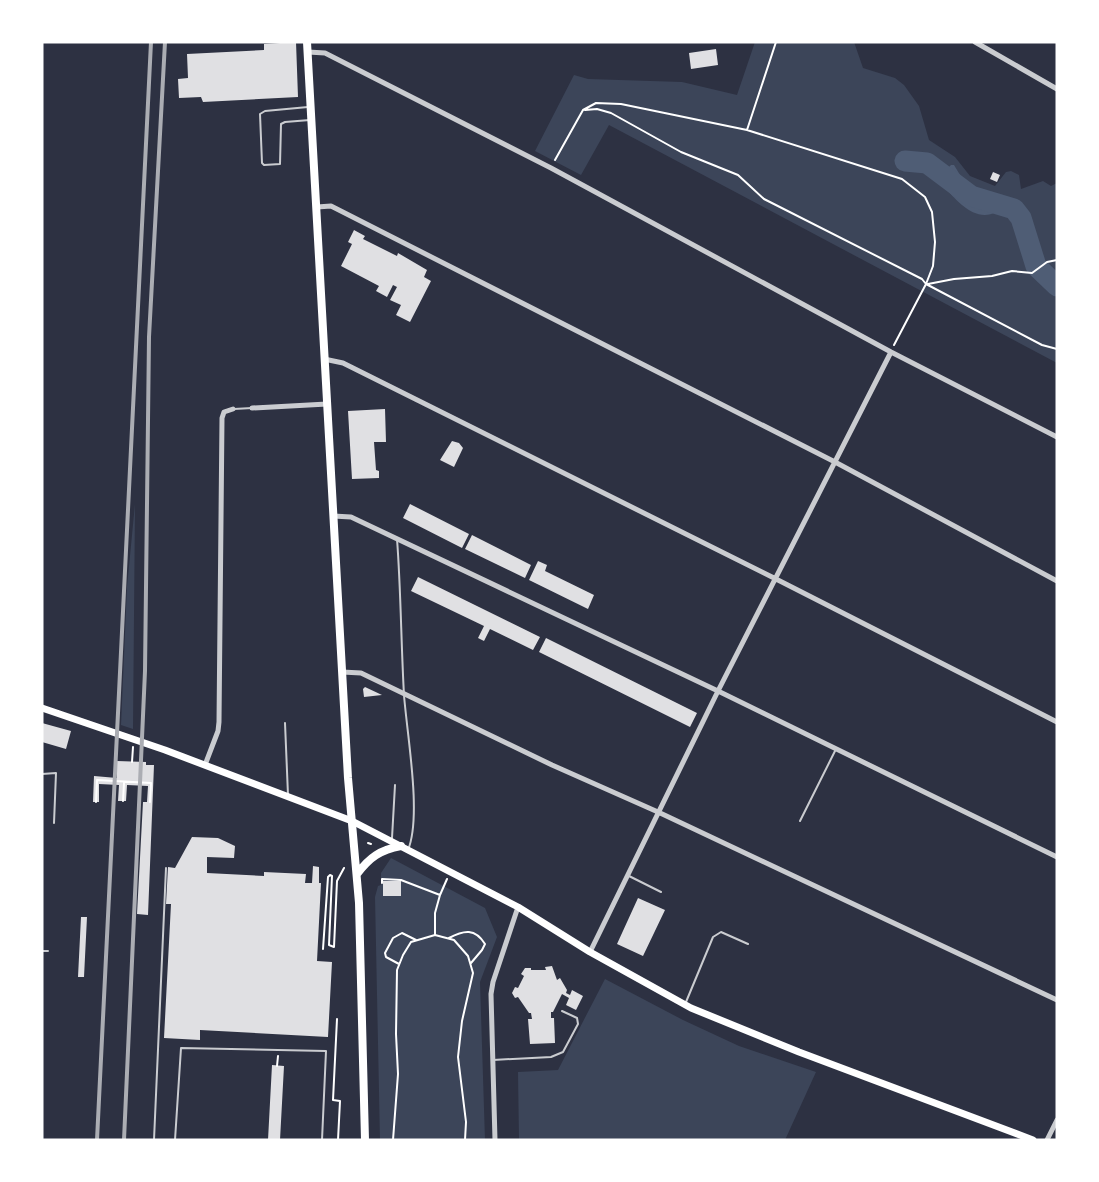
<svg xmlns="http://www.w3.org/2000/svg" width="1099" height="1182" font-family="'Nunito Sans',sans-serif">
  <rect width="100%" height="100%" fill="#2d3142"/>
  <!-- green -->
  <path fill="#3c4559" d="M755,42H854L863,68L895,78L904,85L919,106L929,140L955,157L970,176L995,186L1006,172L1011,171L1019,175L1021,189L1043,181L1051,186L1057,183V363L609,125L581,175L535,151L574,75L588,79L682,82L737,95Z
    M135,504L133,729L121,725L127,587Z
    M391,858L485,908L497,937L480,982L485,1140H380L375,897L378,886L381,885V873Z
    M605,979L683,1020L739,1046L816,1072L785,1140H519L518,1072L558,1070Z"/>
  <!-- water -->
  <path fill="#4f5d75" d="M951,165H954C968,190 976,187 998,200L1000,202L996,212C976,223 956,201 944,186L947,169Z"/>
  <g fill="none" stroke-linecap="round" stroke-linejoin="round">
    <!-- river -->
    <path stroke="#4f5d75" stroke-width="21" d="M905,161L927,163L971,196L1014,209L1021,218L1036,266L1057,286"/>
  </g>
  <!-- building -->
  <path fill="#e0e0e3" d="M296,42L298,97L203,102L201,97L179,98L178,79L188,78L187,54L264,50V44Z
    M716,49L718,65L691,69L689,53Z
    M993,172L1000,175L997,182L990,179Z
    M354,230L365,236L363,239L397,256L398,253L427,270L424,277L431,281L410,322L396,315L401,305L390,300L397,287L393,285L387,297L376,291L379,286L341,266L352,244L348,242Z
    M385,409L386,442H374L376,470L379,471V478L352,479L348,411Z
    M452,441L459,443L463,448L454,467L440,460Z
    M410,504L469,534L462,548L403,518Z
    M472,535L531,565L525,578L465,549Z
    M538,561L547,565L545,571L594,595L588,609L529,580Z
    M418,577L540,637L533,650L490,629L484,641L478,638L484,626L411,591Z
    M546,638L697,713L690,727L539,652Z
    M365,687L382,695L364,697L363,689Z
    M42,723L71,731L66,749L42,742Z
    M117,761L146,762V765H154L148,915L137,914L143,802H147L148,786L127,785L126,801H118L119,785L99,784V802H93L94,776L117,778Z
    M192,837L218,838L235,846L234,858L207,857V873L264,876V872L306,874L305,883H312L313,866L319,867V883H321L317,961L332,962L328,1037L200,1030V1040L164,1038L171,904H166L168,867L175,868Z
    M383,881H401V896H383Z
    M638,898L665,910L643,956L617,944Z
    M81,917H87L84,977H78Z
    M552,966L557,980L560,978L567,990L566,993L570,995L572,990L583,996L576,1010L566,1005L569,998L562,994L553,1012H551V1018H554L555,1043L530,1044L528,1019H532L531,1013H529L518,997L515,998L512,993L515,987L518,988L524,976L521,974L525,968H531V970H546L545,967Z
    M272,1065L284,1066L280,1140H268Z"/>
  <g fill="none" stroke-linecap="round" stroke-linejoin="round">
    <!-- path -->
    <path stroke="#fff" stroke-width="2" d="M585,110L597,109L611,113L681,152L738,175L764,199L922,279L926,284L1042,345L1057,349
      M747,130L776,42
      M555,160L583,110L596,103L621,104L747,130L902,179L925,197L932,212L935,242L933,266L926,284L894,345
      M928,284L954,279L992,276L1012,271L1032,273L1047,262L1057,260
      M132,762L133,747
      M123,801L124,783
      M96,802L97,780L151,783L150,802
      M368,843L371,844
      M382,883V879L401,880L440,895L435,913V935
      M440,895L447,879
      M449,938C464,930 475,928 485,944L482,950L471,963
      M323,949L328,877L330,875L332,876L329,945L334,947L337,881L344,868
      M399,964L386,957L385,953L393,938L402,933L416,940
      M337,1019L333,1100L340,1101L338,1140
      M277,1066L278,1056
      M393,1140L398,1074L396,1034L397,970L403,955L411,942L435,935L454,940L468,956L473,973L462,1021L458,1057L466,1122L465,1140"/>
    <!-- service -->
    <path stroke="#caccd0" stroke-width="2" d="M308,107L265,111L260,114L262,163L264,165L280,164L281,124L285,122L310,120
      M234,409L252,408
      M397,539C401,591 401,643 404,695C407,735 422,816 408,850
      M285,723L288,795
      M42,774L56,773L54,823
      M800,821L836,749
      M392,838L395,785
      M627,875L661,892
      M42,951H48
      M686,1002L713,937L721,932L748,944
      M493,1060L551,1057L563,1052L578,1024L577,1018L562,1011
      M154,1140L166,868
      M175,1140L181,1048L326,1051L322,1140"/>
    <!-- minor -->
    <path stroke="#caccd0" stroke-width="5" d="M975,42L1057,89
      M308,52L325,53L551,168L891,352L1057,437
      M317,207L331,206L835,462L1057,581
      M324,359L343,363L774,578L1057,722
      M252,408L327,404
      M333,516L351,517L718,691L1057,857
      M342,672L361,673L552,765L658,812L1057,1000
      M205,765L218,731L219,722L222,418L224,412L233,409
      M590,952L718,691L891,352
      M495,1140L491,994L493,982L518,907
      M1047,1140L1057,1120"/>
    <!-- secondary -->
    <path stroke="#fff" stroke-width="7" d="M42,708L165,750L352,821L518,907L590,952L691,1008L799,1052L1033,1140"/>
    <!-- primary -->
    <path stroke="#fff" stroke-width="8" d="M307,42L348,778L359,903L365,1140
      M357,874C370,857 380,850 401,846"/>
    <!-- rail -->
    <path stroke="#abadb3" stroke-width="4" d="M97,1140L151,42
      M124,1140L145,671L149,337L165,42"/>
  </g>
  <!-- border -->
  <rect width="1099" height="1182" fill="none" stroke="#ffffff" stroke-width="87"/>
</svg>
